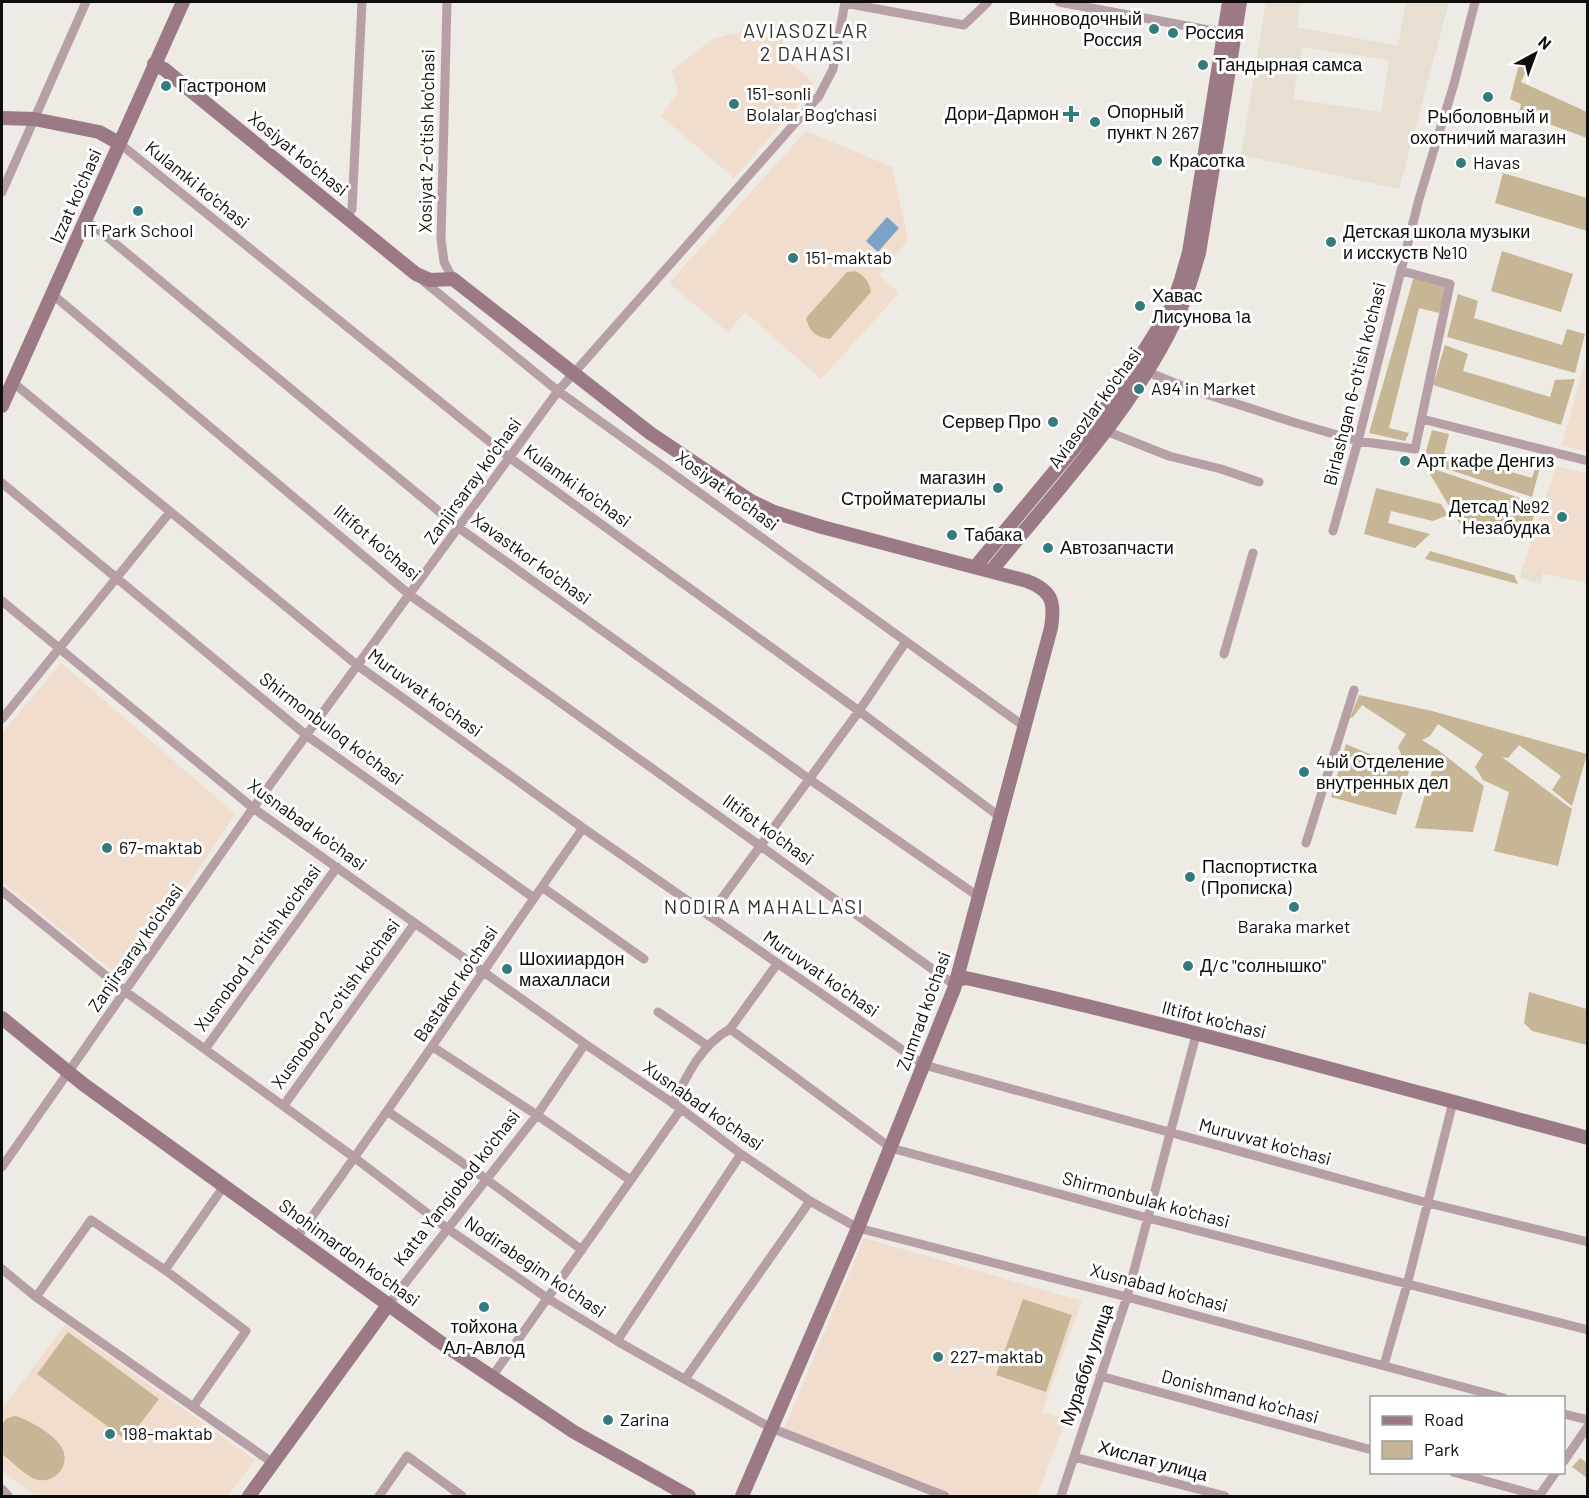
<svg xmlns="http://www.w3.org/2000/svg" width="1589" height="1498" font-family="Barlow,sans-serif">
  <rect width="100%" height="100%" fill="#eeeae4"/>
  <!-- built -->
  <path fill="#e6dfd2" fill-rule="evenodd" d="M1266,2H1301L1297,27L1398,46L1406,2H1449L1399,189L1241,155ZM1302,47L1389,60L1381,112L1293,99Z
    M1522,569L1542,573L1541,584L1520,578Z"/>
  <!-- education -->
  <path fill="#f0ddcd" d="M775,23L792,64L813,82L811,90L734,178L661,116L678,92L672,70L713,39Z
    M806,131L892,167L908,240L879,275L899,293L821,379L745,312L728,332L669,283Z
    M1587,353L1588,452H1587L1562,445Z
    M1556,466L1587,474V583L1522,569Z
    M61,663L235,814L125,981L2,882V733Z
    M864,1238L1082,1301L1042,1412L1066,1419L1037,1496H954L784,1429Z
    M65,1325L255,1460L228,1496H36L2,1471V1409Z"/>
  <!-- green -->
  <path fill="#c7b695" d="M1520,61L1529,65L1521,82L1587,112V138L1519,113L1521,104L1510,99Z
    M1503,173L1587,198V231L1495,203Z
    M1502,251L1573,274L1561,312L1491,291Z
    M855,271C865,276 869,281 871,292L830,339C815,337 810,332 806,318L847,272Z
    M1414,276L1450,284L1439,313L1419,308L1389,428L1409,433L1405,441L1369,433Z
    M1458,294L1478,301L1474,318L1562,345L1567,329L1585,334L1575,373L1447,337Z
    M1445,345L1468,354L1463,371L1550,397L1555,380L1575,379L1561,425L1433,385Z
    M1432,430L1449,434L1444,453L1532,478L1538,459L1542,460L1532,497L1423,461Z
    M1425,466L1538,504L1526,539L1460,524Z
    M1376,488L1441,504L1448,515L1433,521L1391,511L1388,523L1430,534L1415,548L1364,534Z
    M1430,551L1514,575L1518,584L1425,559Z
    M1359,695L1432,711L1587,754L1572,806L1552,790L1561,776L1519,745L1508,758L1502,757L1572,809L1558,866L1494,851L1509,792L1483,780L1475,767L1483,754L1438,724L1430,736L1422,740L1438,750L1484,786L1473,832L1415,828L1432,771L1404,761L1398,747L1406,734L1362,705L1353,717L1350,718Z
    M1346,744L1409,771L1396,815L1331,797Z
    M1529,992L1587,1009V1045L1532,1031L1524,1023Z
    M1023,1299L1072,1315L1046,1392L996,1375Z
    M68,1332L159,1399L127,1441L37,1374Z
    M14,1416C28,1418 62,1439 64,1453C68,1470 51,1485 35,1479C26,1476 10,1460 2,1454V1424L6,1419Z
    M1580,1458L1587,1463V1478L1572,1467Z"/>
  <!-- water -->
  <path fill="#7ca3c5" d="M887,217L899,228L878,252L866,241Z"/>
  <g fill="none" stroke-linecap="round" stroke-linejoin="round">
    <!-- street -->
    <path stroke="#b79fa6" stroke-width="9" d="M447,2L441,239L444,262L453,279
      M1059,2L1230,34
      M845,3L964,25L988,2
      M119,143L510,458L859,711L1000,817
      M2,192L86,2
      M347,217L352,209L362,2
      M84,221L94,226L459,528L809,779L979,897
      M422,280L558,391L1025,727
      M52,294L410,595L949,981L957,980
      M1143,370L1187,388L1296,423L1358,441L1415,449L1450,284L1402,271
      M11,384L16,385L357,665L583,828L924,1065L1428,1203L1588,1242
      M1422,419L1588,461
      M1101,429L1169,456L1221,469L1259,482
      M2,483L306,735L534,898
      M1333,531L1358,441L1419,199L1454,84L1475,2
      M2,601L253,808L585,1044L680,1108L741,1154L810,1201L858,1228L1127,1297L1504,1398
      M1224,654L1253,553
      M2,719L170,512
      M1306,843L1354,690
      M542,887L644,959
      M2,891L126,992L355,1158L448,1229L547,1298L617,1341L771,1428L945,1496
      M709,916L859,711L905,643
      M658,1012L708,1046
      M730,1029L891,1148L1148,1218L1588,1330
      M433,1047L537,1115L630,1180
      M205,1049L337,867
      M673,1104C687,1075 701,1045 730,1029L777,964
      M284,1105L415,923
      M387,1111L486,1179L582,1250
      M2,1167L253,808L558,391L819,96L833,69L845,2
      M297,1237C396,1103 487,964 583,828
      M2,1269L36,1297L273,1463
      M165,1270L224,1186
      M36,1297L91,1220L165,1270L246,1331L193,1407
      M388,1305L537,1115L585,1044
      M617,1341L741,1154
      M1384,1365L1407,1285L1453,1102
      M1100,1376L1372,1450
      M491,1378L681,1109
      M685,1379L810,1201
      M1564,1414L1588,1420
      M1074,1457L1225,1496
      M1564,1461L1588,1426
      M1453,1472L1540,1496
      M2,1489L8,1496
      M379,1496L407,1456L462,1496
      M1061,1496L1127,1297L1196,1035
      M1539,1496L1556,1472"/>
    <!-- secondary -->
    <path stroke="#9c7a85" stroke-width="14" d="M154,64L164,69L416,274L430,280L453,279L650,433L751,501L774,512L822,527L1027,581C1053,591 1055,603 1051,628L954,989L858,1228L742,1496
      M2,118L34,119L99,132L119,143
      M2,406L183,2
      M976,566L1094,424L1122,386L1171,308L1181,280L1189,252L1229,2
      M992,570C1055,492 1140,402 1180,310C1188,292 1193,273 1199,253L1240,2
      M957,980L966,978C1175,1024 1381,1083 1588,1138
      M2,1018L83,1084L440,1342L574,1432L689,1496
      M249,1496L388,1305"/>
  </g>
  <!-- markers -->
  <g fill="#337c7b" stroke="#fff" stroke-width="2">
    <circle cx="1154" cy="29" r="6"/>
    <circle cx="1173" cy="33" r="6"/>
    <circle cx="1203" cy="65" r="6"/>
    <circle cx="166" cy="86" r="6"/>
    <circle cx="1488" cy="97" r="6"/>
    <circle cx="734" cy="104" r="6"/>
    <path d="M1068 105h6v6h6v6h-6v6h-6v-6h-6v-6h6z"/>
    <circle cx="1095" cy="122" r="6"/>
    <circle cx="1157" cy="161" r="6"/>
    <circle cx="1461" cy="163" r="6"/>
    <circle cx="138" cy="211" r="6"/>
    <circle cx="1331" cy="242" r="6"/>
    <circle cx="793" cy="258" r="6"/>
    <circle cx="1140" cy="306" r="6"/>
    <circle cx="1139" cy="389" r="6"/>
    <circle cx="1053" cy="422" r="6"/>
    <circle cx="1405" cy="461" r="6"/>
    <circle cx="998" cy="488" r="6"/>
    <circle cx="1562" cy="517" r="6"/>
    <circle cx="952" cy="535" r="6"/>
    <circle cx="1048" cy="548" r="6"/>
    <circle cx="1304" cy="772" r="6"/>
    <circle cx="107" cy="848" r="6"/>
    <circle cx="1190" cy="877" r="6"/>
    <circle cx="1294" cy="907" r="6"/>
    <circle cx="1188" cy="966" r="6"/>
    <circle cx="507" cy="969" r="6"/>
    <circle cx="484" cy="1307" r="6"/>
    <circle cx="938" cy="1357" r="6"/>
    <circle cx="608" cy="1420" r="6"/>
    <circle cx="110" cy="1434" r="6"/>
  </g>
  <g text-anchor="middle" stroke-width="6" stroke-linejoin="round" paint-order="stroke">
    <!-- poi labels -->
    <g font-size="18" fill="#0f0e0b" stroke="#fff" text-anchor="start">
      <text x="1142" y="25" text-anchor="end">Винноводочный<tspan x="1142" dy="21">Россия</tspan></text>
      <text x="1185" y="39">Россия</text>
      <text x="1215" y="71">Тандырная самса</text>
      <text x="178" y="92">Гастроном</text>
      <text x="746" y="100">151-sonli<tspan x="746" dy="21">Bolalar Bog'chasi</tspan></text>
      <text x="1107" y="118">Опорный<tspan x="1107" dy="21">пункт N 267</tspan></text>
      <text x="1059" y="120" text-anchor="end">Дори-Дармон</text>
      <text x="1488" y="123" text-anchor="middle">Рыболовный и<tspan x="1488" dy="21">охотничий магазин</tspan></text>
      <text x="1169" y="167">Красотка</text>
      <text x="1473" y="169">Havas</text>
      <text x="138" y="237" text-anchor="middle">IT Park School</text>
      <text x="1343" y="238">Детская школа музыки<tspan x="1343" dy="21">и исскуств №10</tspan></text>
      <text x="805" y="264">151-maktab</text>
      <text x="1152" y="302">Хавас<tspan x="1152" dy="21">Лисунова 1а</tspan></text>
      <text x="1151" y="395">A94 in Market</text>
      <text x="1041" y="428" text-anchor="end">Сервер Про</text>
      <text x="1417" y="467">Арт кафе Денгиз</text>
      <text x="986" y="484" text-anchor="end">магазин<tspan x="986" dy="21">Стройматериалы</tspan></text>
      <text x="1550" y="513" text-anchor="end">Детсад №92<tspan x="1550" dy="21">Незабудка</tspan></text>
      <text x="964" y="541">Табака</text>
      <text x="1060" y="554">Автозапчасти</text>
      <text x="1316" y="768">4ый Отделение<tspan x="1316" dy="21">внутренных дел</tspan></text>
      <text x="119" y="854">67-maktab</text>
      <text x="1202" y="873">Паспортистка<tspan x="1202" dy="21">(Прописка)</tspan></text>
      <text x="1294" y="933" text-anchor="middle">Baraka market</text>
      <text x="519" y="965">Шохииардон<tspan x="519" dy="21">махалласи</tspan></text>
      <text x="1200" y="972">Д/с "солнышко"</text>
      <text x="484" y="1333" text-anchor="middle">тойхона<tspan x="484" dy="21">Ал-Авлод</tspan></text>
      <text x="950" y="1363">227-maktab</text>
      <text x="620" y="1426">Zarina</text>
      <text x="122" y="1440">198-maktab</text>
    </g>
    <!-- street labels -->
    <g font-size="18" fill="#0f0e0b" stroke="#fff">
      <text transform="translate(427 141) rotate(-89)" y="6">Xosiyat 2-o'tish ko'chasi</text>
      <text transform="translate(298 154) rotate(39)" y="6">Xosiyat ko'chasi</text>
      <text transform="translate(197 185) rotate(39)" y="6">Kulamki ko'chasi</text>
      <text transform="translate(76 196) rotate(-66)" y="6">Izzat ko'chasi</text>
      <text transform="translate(1355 384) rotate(-76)" y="6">Birlashgan 6-o'tish ko'chasi</text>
      <text transform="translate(1095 408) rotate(-54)" y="6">Aviasozlar ko'chasi</text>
      <text transform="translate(473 481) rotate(-54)" y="6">Zanjirsaray ko'chasi</text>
      <text transform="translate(577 486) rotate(36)" y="6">Kulamki ko'chasi</text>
      <text transform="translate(727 491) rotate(36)" y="6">Xosiyat ko'chasi</text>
      <text transform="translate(377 543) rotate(40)" y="6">Iltifot ko'chasi</text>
      <text transform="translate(531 559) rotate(36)" y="6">Xavastkor ko'chasi</text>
      <text transform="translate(425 693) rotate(36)" y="6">Muruvvat ko'chasi</text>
      <text transform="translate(331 729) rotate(37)" y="6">Shirmonbuloq ko'chasi</text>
      <text transform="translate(307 825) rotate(36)" y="6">Xusnabad ko'chasi</text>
      <text transform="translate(768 830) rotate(36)" y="6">Iltifot ko'chasi</text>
      <text transform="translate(136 948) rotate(-55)" y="6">Zanjirsaray ko'chasi</text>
      <text transform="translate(258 948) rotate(-54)" y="6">Xusnobod 1-o'tish ko'chasi</text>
      <text transform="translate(821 974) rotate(35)" y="6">Muruvvat ko'chasi</text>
      <text transform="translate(456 984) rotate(-56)" y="6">Bastakor ko'chasi</text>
      <text transform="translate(336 1004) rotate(-54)" y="6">Xusnobod 2-o'tish ko'chasi</text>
      <text transform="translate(924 1011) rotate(-70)" y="6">Zumrad ko'chasi</text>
      <text transform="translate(1214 1020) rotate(14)" y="6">Iltifot ko'chasi</text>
      <text transform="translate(703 1106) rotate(35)" y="6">Xusnabad ko'chasi</text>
      <text transform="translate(1265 1142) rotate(15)" y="6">Muruvvat ko'chasi</text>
      <text transform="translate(457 1188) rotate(-52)" y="6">Katta Yangiobod ko'chasi</text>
      <text transform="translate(1146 1200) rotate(15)" y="6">Shirmonbulak ko'chasi</text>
      <text transform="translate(349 1253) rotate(36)" y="6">Shohimardon ko'chasi</text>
      <text transform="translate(535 1267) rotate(34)" y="6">Nodirabegim ko'chasi</text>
      <text transform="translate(1159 1288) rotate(15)" y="6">Xusnabad ko'chasi</text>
      <text transform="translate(1087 1365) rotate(-71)" y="6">Мурабби улица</text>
      <text transform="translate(1240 1397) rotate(15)" y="6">Donishmand ko'chasi</text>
      <text transform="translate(1153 1461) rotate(15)" y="6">Хислат улица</text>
    </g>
    <!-- neighbourhood labels -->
    <g font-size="20" letter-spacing="1.5" fill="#33302b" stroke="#fff">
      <text x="806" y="38">AVIASOZLAR<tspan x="806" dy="23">2 DAHASI</tspan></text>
      <text x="764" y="914">NODIRA MAHALLASI</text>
    </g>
  </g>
  <!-- border -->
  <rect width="1589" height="1498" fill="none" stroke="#0f0e0b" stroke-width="6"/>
  <!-- legend -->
  <rect x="1370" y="1396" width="195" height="78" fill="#ffffff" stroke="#9f9f9d" stroke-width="1.5"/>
  <rect x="1382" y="1416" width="30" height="9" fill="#9c7a85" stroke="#9f9f9d" stroke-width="1.5"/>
  <text x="1424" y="1426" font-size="18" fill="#0f0e0b">Road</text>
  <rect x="1382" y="1441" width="30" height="18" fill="#c7b695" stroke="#9f9f9d" stroke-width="1.5"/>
  <text x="1424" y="1456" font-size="18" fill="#0f0e0b">Park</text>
  <!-- north arrow -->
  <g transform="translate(1535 54) rotate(41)" stroke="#ffffff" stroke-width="4.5" paint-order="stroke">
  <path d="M0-4.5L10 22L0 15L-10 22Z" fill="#0f0e0b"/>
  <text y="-9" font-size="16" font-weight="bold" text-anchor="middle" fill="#0f0e0b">N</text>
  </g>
</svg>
